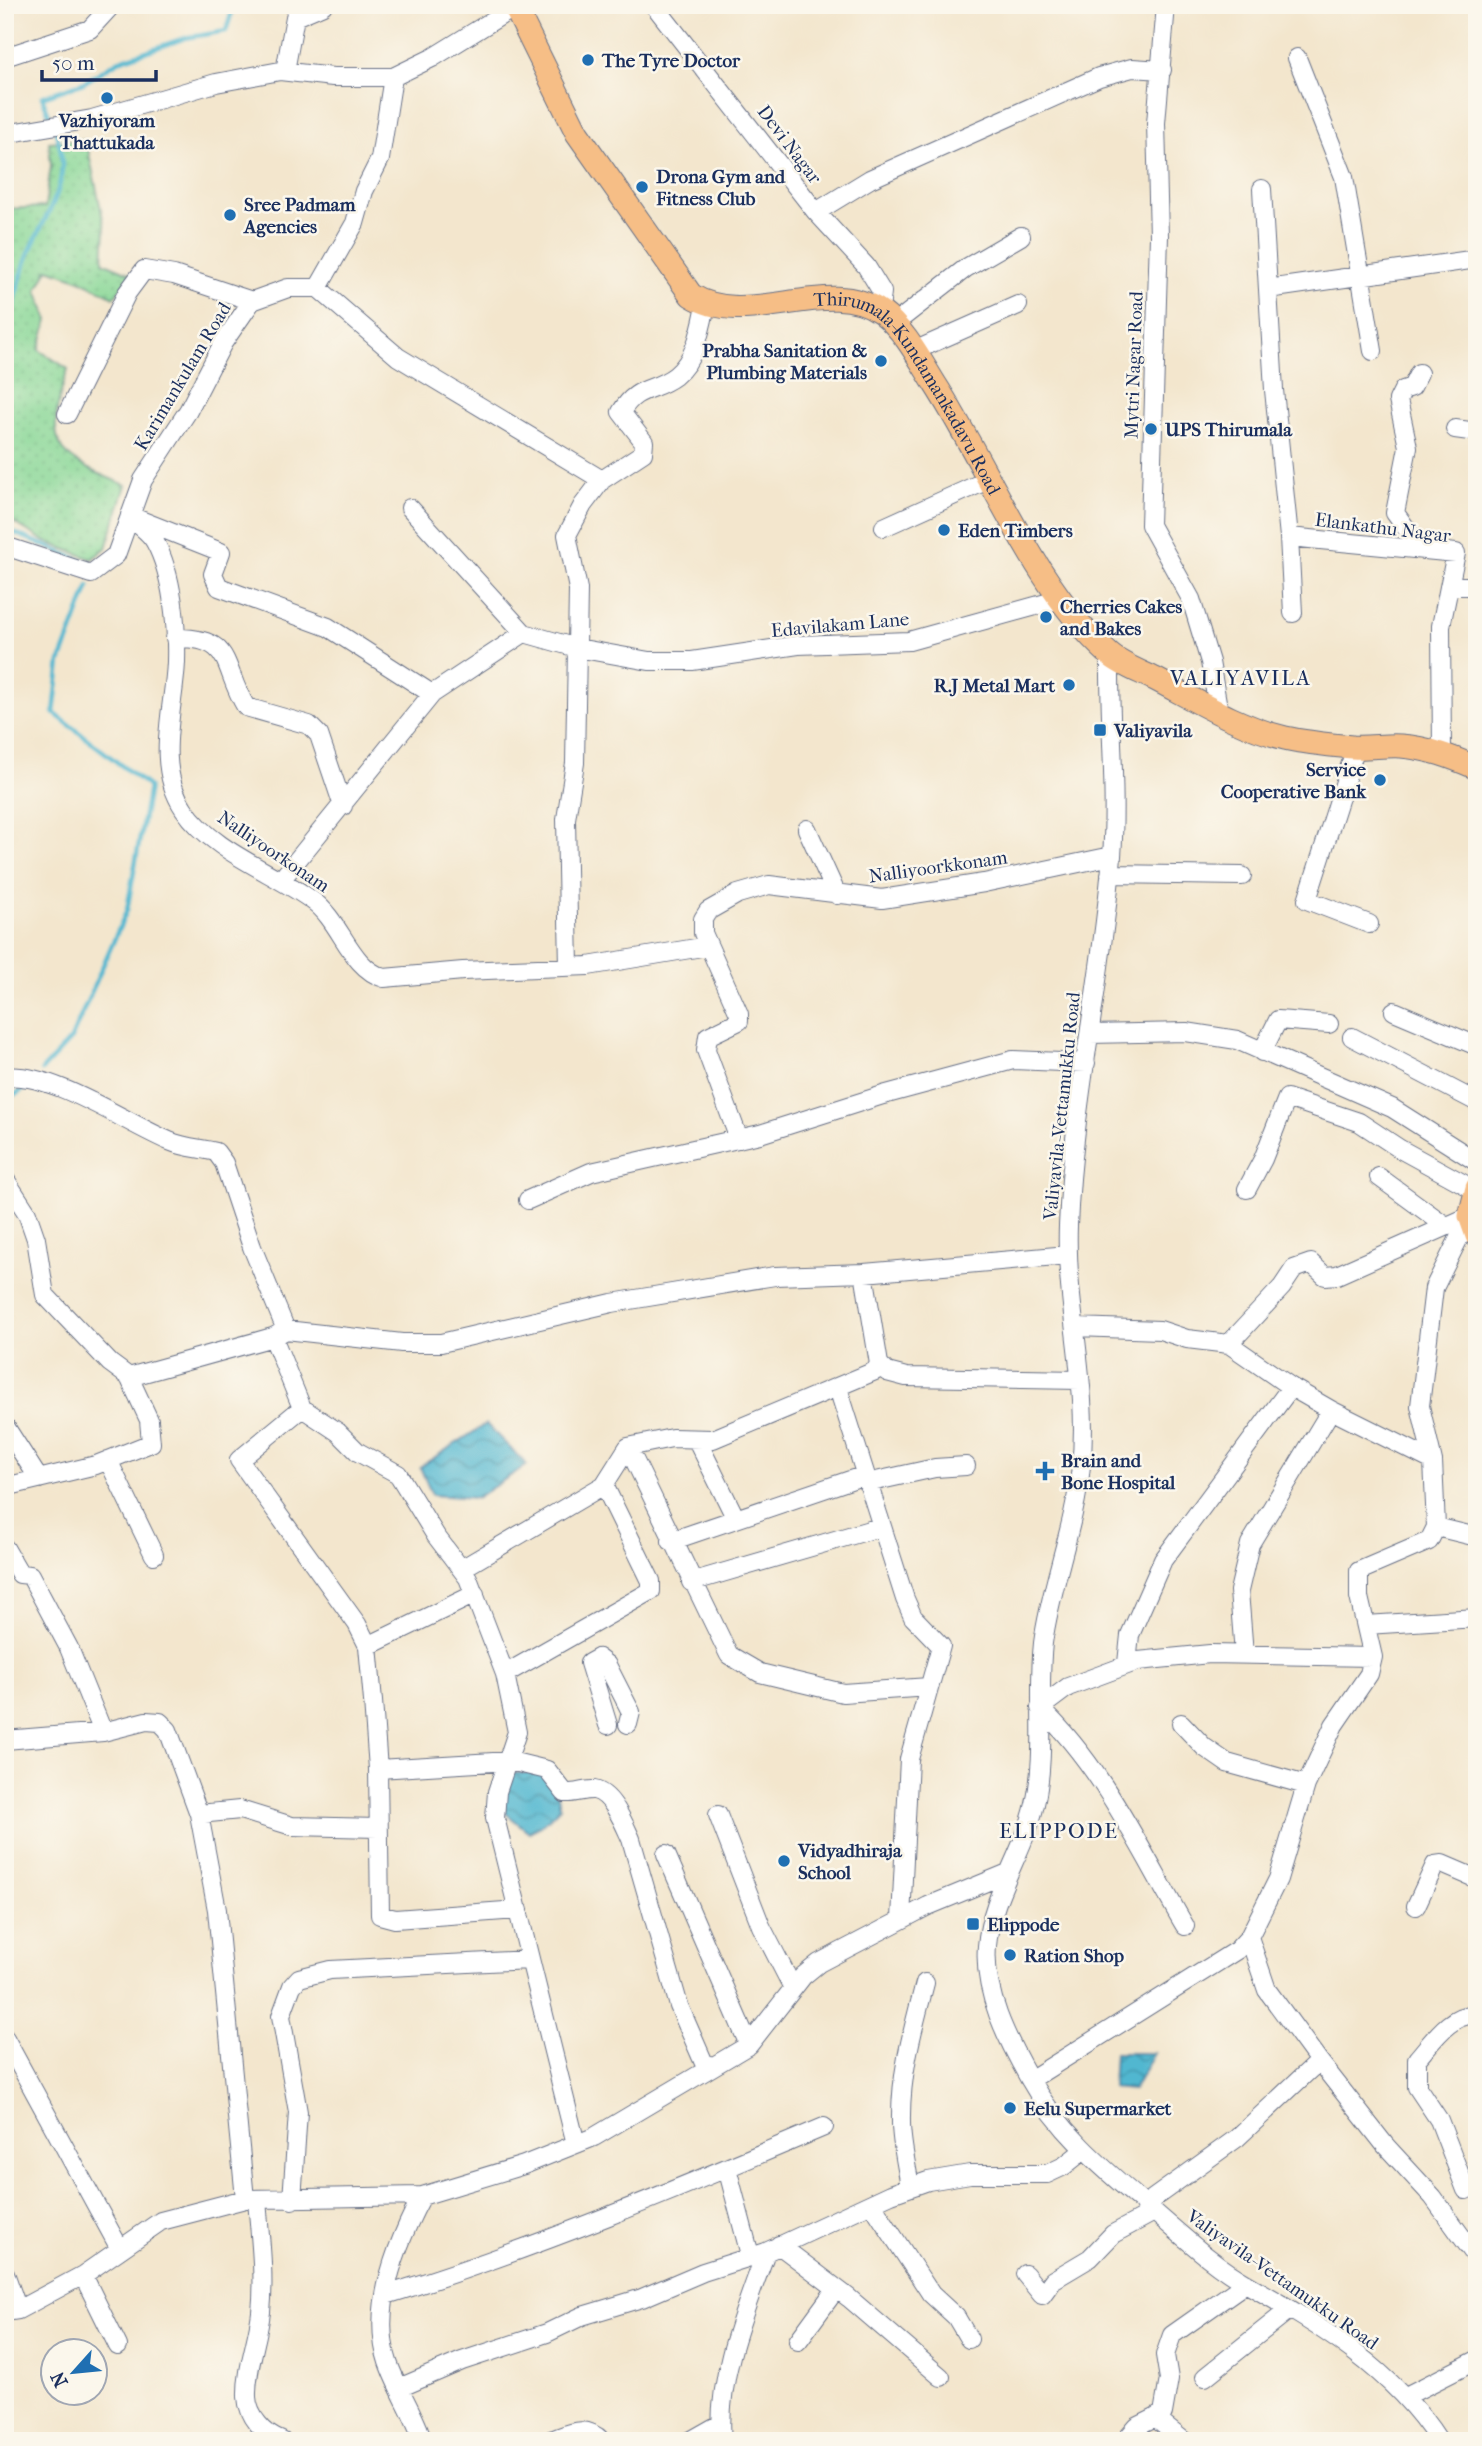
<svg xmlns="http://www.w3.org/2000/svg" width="1482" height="2446" font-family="'IM FELL French Canon',serif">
  <defs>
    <pattern id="grass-dots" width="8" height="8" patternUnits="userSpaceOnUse" patternTransform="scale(1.75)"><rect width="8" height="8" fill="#88d796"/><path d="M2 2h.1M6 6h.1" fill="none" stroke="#75b984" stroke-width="1.8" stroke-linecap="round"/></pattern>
    <pattern id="water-waves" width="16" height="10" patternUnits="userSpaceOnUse" patternTransform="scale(1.75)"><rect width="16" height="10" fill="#51b7d0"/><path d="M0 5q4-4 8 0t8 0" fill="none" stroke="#4295ac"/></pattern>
  </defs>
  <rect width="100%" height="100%" fill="#fbf7ec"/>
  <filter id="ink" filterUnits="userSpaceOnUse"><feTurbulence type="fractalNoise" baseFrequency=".0143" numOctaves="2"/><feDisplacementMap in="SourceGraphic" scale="14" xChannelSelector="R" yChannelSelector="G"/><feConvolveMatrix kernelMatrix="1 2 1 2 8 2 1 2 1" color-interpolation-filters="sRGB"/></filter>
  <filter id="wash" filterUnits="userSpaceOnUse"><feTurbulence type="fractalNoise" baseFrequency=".00686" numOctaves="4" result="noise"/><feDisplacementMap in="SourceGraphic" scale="28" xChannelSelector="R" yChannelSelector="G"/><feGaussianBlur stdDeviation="1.57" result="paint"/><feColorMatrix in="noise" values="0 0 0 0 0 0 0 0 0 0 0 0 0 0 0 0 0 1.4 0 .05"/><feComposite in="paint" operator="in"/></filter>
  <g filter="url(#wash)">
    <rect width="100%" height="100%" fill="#f3e6cd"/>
    <!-- grass -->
    <path fill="url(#grass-dots)" stroke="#52837a" stroke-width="2" d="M86,140L105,228L103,262L131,274L114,297L78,279L48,269L37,290L48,320L39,350L68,369C43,446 54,457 126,485L106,548L92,559L46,542L5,517V209L45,207L51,166L49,142Z"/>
    <!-- water -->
    <path fill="url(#water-waves)" stroke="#367397" stroke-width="2" d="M486,1424L527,1465L476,1498L432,1495L420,1467Z
      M507,1773H545L557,1789L560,1807L541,1826L529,1832L502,1810Z
      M1114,2053H1154L1133,2090L1112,2088Z"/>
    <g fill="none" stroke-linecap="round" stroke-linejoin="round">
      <!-- stream -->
      <path stroke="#51b7d0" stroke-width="4.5" d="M52,122L42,97L83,83L118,61L185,38L226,31L234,5
        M5,338C12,313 17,288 25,264C42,213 77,187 55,130
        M5,529L84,562
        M42,1070L71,1039L127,910L149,787L54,713L60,662L89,586
        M5,1101L24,1089"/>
    </g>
  </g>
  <g filter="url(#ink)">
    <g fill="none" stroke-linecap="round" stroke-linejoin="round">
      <defs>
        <path id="minor" d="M654,5L816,212L866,266L882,292L880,311
          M1166,5L1156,123L1159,236L1150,525L1191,599L1210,662L1219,713
          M5,57L90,29L112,5
          M1297,58L1344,177L1373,351
          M285,71L295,17L323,5
          M5,134L92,119L216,83L280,71L333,77H393L432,58L518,5
          M1262,189L1274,390L1289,537L1456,553L1441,626L1442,753
          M816,212L870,179L1099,77L1132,68L1162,70
          M318,288L398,357L602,480
          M1268,289L1477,259
          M894,324L966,268L1021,236
          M914,351L1018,305
          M67,414L127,293L144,270L174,275L252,301
          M1455,429L1477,432
          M410,508L524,633L577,648L649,661H692L798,645L909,641L1061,599
          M130,515C137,526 149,530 155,542C173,575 177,626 176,662C174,711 154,764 184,809C213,852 272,871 313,901C341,921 350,968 384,978L463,971L588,966L708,946
          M138,519L221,552L213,574L219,587L328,627L432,694
          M884,527L990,479
          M1289,537L1293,613
          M5,546L91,574L116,555L143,480L188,411L223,343L252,301L288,288H318L355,223L364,191L380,159L393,77
          M1411,548L1414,539L1395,513L1408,447L1398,400L1403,390L1412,387L1419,373
          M1449,586H1477
          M175,638C235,637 221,666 246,707L309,725L319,735L343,806
          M1110,655C1109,723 1117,789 1112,856C1102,980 1073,1102 1068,1226C1065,1306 1090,1386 1081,1466C1075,1526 1051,1584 1043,1643C1037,1697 1047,1751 1035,1804C1024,1853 991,1895 987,1946C983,1992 1007,2039 1029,2078C1060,2135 1111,2175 1159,2216C1187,2240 1215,2266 1247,2284C1318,2324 1394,2370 1439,2441
          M1356,747L1307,900L1369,924
          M807,829L837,895
          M1110,874L1242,876
          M281,880L432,694L524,633
          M569,967L566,819L575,763L578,589L567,535L583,505L602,480L643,453L644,442L621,412C637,385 654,392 675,376C696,359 701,329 706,305
          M1394,1011L1477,1046
          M1090,1034L1186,1032L1237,1040L1392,1108L1477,1162
          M1352,1037L1477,1102
          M1262,1052L1278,1020L1329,1024
          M5,1077C51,1071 126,1123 169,1141C185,1148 201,1148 216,1152L224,1163L252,1247L286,1330
          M739,1139L706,1050L708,1036L739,1021V1014L703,933V919L708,911L738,894L769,885L882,899L984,883L1112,856
          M1379,1177L1446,1226
          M5,1179L27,1213L36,1239L45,1295L110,1363L129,1377L273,1337L286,1330L402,1343H441L612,1303L775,1276L864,1273L1068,1255
          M1247,1189L1263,1159L1287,1098L1359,1122L1400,1149L1475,1190
          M528,1200L591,1172L760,1134L883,1095L1013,1060L1086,1063
          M1076,1327L1160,1330L1187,1339L1229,1344L1291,1387L1331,1410L1433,1461
          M273,1337L302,1408L239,1460L357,1624L368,1646L373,1701L378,1769L380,1915L395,1919L519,1910
          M1229,1344L1282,1287L1294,1269L1311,1263L1325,1276L1337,1275L1470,1216
          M879,1364L887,1372L906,1377L1080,1380
          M838,1388L905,1599L913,1617L941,1646L909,1759L901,1919
          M302,1408L338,1432L358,1452L398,1474L436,1536L468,1578L505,1674L517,1732L497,1792L495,1818L576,2144
          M5,1426L39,1479
          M697,1440L736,1519
          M628,1447L729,1655L760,1673L843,1693L929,1687
          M108,1460L154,1555
          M867,1483L935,1468L966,1466
          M5,1487L96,1465L151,1443L149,1420L129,1377
          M1436,1527L1477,1537
          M671,1541L865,1475
          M5,1548L20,1574L30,1575L69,1648L103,1732L146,1721L160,1722L168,1730L199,1814L217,1910L245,2199
          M463,1568L604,1485L628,1447L672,1438L713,1439L875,1371L879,1364L864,1273
          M691,1582L880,1527
          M1366,1625L1477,1618
          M368,1646L475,1594
          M1244,1654L1239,1591L1250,1544L1331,1410
          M1127,1663L1130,1635L1163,1560L1291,1387
          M505,1674L651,1591V1581L604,1485
          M1181,1723L1204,1747L1227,1763L1306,1785
          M608,1725L589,1663L598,1658L607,1665L631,1712L628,1724
          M5,1740L103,1732
          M378,1769L510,1761L547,1770L565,1793C575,1794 585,1789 594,1790C612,1793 624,1824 631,1839L679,2006L707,2070
          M199,1814L240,1810L292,1826L378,1828
          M718,1815L761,1926L793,1988
          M666,1854L749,2045
          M1416,1906L1435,1865L1442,1864L1477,1879
          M1185,1926C1142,1853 1103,1767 1040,1708L1068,1687L1138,1661L1210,1654L1373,1657
          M1249,1937L1267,1990L1319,2061L1385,2145L1433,2197L1477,2258
          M5,2038L120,2249
          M1030,2080L1237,1950L1249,1937L1278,1879L1306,1785L1334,1725L1369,1674L1373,1657L1359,1597V1571L1429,1541L1436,1527L1433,1461L1420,1406L1434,1288L1470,1216
          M727,2168L750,2255
          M910,2187C907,2166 901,2144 901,2122C900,2074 913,2029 925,1983
          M1466,2190L1439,2120L1417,2087V2059C1433,2041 1451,2012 1477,2015
          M257,2200C260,2237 265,2276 261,2312C258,2340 246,2369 247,2397C248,2416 264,2435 282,2441
          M292,2200L298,2112L281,2016L292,1986L299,1978L330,1970L529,1960
          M872,2204L931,2294L956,2317L969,2339
          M1144,2205L1237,2138L1319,2061
          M779,2245L849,2298L941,2377
          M5,2273L18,2310
          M1025,2274L1042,2295L1053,2280L1090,2258L1113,2234L1154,2212
          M83,2275L118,2346
          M386,2295C535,2249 680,2188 824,2127
          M5,2312L18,2310L83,2275L161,2221L245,2199L422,2196
          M798,2341L836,2289
          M1205,2377L1290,2309
          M399,2388L462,2361L547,2333L582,2316L642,2298L703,2272L766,2252L891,2194L928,2181L970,2174H1047L1064,2166L1084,2150
          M1406,2396L1477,2360
          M423,2441C414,2413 397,2389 388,2362C370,2308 397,2243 422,2196L524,2165L594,2137L749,2045L803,1976L819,1963L928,1906L1008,1873
          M548,2441C569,2434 585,2423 602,2441
          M690,2441L720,2424
          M722,2441C716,2379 745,2310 766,2252
          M1125,2441L1137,2427L1155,2418
          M1184,2441L1155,2418L1163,2413L1169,2379L1165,2355L1172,2335L1246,2283"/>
        <g id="major">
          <path id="s1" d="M514,5L577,133L691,295C747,331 828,274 881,312C904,329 920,360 935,384C989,468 1034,588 1109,654C1121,665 1141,672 1155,679C1197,701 1239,727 1285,738C1307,743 1331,745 1353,747C1369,748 1385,745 1401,746C1428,748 1452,757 1477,768"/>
          <path d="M1477,1188L1470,1216L1477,1236"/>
        </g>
      </defs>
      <!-- minor casing -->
      <use href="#minor" stroke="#676f85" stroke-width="20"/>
      <!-- major casing -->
      <use href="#major" stroke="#676f85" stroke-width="25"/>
      <!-- minor -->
      <use href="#minor" stroke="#fff" stroke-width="18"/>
      <!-- major -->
      <use href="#major" stroke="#f6be86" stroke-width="23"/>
    </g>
  </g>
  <!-- markers -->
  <g fill="#1f6fb2" stroke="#fbf7ec" stroke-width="2.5">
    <circle cx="588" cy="60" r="7"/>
    <circle cx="107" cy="98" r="7"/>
    <circle cx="642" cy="187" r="7"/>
    <circle cx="230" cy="215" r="7"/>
    <circle cx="881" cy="361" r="7"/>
    <circle cx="1151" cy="429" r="7"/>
    <circle cx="944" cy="530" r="7"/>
    <circle cx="1046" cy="617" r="7"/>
    <circle cx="1069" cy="685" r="7"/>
    <rect x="1093" y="723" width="14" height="14" rx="3.5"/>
    <circle cx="1380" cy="780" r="7"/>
    <path d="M1041.5 1460.5h7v7h7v7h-7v7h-7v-7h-7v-7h7z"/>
    <circle cx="784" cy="1861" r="7"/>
    <rect x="966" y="1917" width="14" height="14" rx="3.5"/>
    <circle cx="1010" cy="1955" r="7"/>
    <circle cx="1010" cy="2108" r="7"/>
  </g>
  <g text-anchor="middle" stroke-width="5" stroke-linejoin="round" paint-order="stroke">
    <!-- poi labels -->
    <g font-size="19" font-weight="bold" fill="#1b2f5e" stroke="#fbf7ec" text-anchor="start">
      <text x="602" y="67">The Tyre Doctor</text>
      <text x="107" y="127" text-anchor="middle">Vazhiyoram<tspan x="107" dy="22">Thattukada</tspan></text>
      <text x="656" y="183">Drona Gym and<tspan x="656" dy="22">Fitness Club</tspan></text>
      <text x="244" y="211">Sree Padmam<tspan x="244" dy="22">Agencies</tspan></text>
      <text x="867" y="357" text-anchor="end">Prabha Sanitation &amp;<tspan x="867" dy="22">Plumbing Materials</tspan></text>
      <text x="1165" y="436">UPS Thirumala</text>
      <text x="958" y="537">Eden Timbers</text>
      <text x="1060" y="613">Cherries Cakes<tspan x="1060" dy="22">and Bakes</tspan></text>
      <text x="1055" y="692" text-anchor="end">R.J Metal Mart</text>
      <text x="1114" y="737">Valiyavila</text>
      <text x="1366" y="776" text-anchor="end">Service<tspan x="1366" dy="22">Cooperative Bank</tspan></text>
      <text x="1061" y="1467">Brain and<tspan x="1061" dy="22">Bone Hospital</tspan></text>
      <text x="798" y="1857">Vidyadhiraja<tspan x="798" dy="22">School</tspan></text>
      <text x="987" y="1931">Elippode</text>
      <text x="1024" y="1962">Ration Shop</text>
      <text x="1024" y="2115">Eelu Supermarket</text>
    </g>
    <!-- street labels -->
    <g font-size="19" fill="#1b2f5e" stroke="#fbf7ec">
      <text transform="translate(790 144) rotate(53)" y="7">Devi Nagar</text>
      <text transform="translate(1133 365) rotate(-88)" y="7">Mytri Nagar Road</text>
      <text transform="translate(182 376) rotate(-59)" y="7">Karimankulam Road</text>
      <text dy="7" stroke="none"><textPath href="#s1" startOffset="609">Thirumala-Kundamankadavu Road</textPath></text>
      <text transform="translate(1383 527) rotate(7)" y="7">Elankathu Nagar</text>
      <text transform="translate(840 624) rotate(-5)" y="7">Edavilakam Lane</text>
      <text transform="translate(274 851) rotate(34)" y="7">Nalliyoorkonam</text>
      <text transform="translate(938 866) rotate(-8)" y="7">Nalliyoorkkonam</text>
      <text transform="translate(1061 1106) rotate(-84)" y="7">Valiyavila-Vettamukku Road</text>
      <text transform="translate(1283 2279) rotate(35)" y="7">Valiyavila-Vettamukku Road</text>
    </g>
    <!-- neighbourhood labels -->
    <g font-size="21" letter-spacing="2" fill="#1b2f5e" stroke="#fbf7ec">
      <text x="1241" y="685">VALIYAVILA</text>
      <text x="1059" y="1838">ELIPPODE</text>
    </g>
  </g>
  <!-- margin -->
  <rect width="1482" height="2446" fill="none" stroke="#fbf7ec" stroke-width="28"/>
  <!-- north arrow -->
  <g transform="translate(74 2372) rotate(243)"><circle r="33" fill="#fbf7ec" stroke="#a1a7b3" stroke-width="2"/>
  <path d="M0-5L12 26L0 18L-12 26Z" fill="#1f6fb2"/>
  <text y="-10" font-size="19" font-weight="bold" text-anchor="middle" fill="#1b2f5e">N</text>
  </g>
  <!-- scale -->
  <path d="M42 70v10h114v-10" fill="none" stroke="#1b2f5e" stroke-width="3.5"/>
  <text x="52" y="70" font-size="21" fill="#1b2f5e" stroke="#fbf7ec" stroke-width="5" paint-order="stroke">50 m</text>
</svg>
